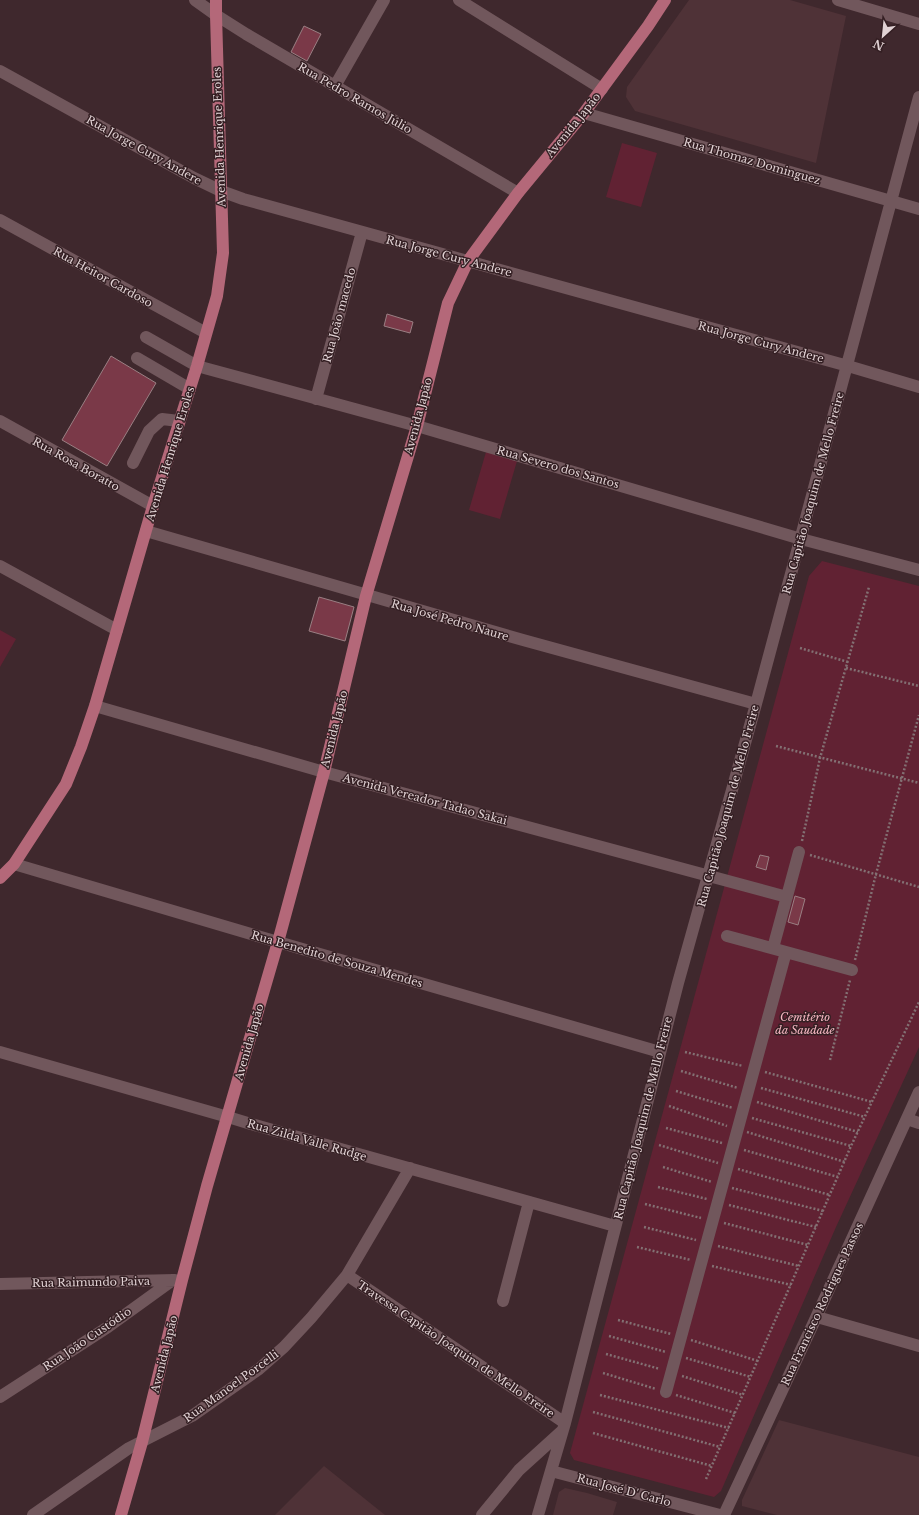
<svg xmlns="http://www.w3.org/2000/svg" width="919" height="1515" font-family="'Libre Baskerville',serif">
  <rect width="100%" height="100%" fill="#3f282d"/>
  <!-- built -->
  <path fill="#4f3237" d="M689,0H790L846,16L816,163L635,111L626,97L627,87Z
    M779,1420L919,1457V1515H777L742,1506V1500Z
    M324,1466L385,1515H275Z
    M565,1488L587,1493L617,1502L613,1515H553L559,1492Z"/>
  <!-- green -->
  <path fill="#612233" d="M622,143L657,153L641,207L606,197Z
    M486,452L517,461L500,519L469,510Z
    M822,561L919,586V1047L836,1227L721,1491L714,1497L574,1460L570,1453L809,576Z
    M0,630L16,639L0,667Z"/>
  <!-- building -->
  <path fill="#7a3948" stroke="#9a7f83" d="M304,26L321,34L307,61L291,52Z
    M387,314L413,322L410,333L384,326Z
    M111,356L156,383L107,466L62,440Z
    M319,597L354,607L345,641L309,631Z
    M760,855L769,857L766,870L756,867Z
    M795,896L805,899L798,925L788,922Z"/>
  <g fill="none" stroke-linecap="round" stroke-linejoin="round">
    <!-- path -->
    <path stroke="#837073" stroke-width="2.5" stroke-dasharray="2 2" stroke-linecap="butt" d="M800,648L848,662
      M846,668L919,686
      M776,746L919,783
      M802,841L820,758L869,587
      M810,855L919,887
      M855,960L876,874L919,715
      M685,1052L743,1066
      M830,1060L850,980
      M681,1071L738,1088
      M765,1072L872,1102
      M761,1088L865,1117
      M676,1091L733,1108
      M757,1102L858,1132
      M669,1106L727,1126
      M752,1118L851,1146
      M666,1128L722,1143
      M747,1132L845,1162
      M659,1145L718,1163
      M744,1150L838,1177
      M663,1167L712,1182
      M738,1169L830,1195
      M658,1187L707,1199
      M732,1188L823,1211
      M645,1204L701,1218
      M729,1205L816,1227
      M724,1223L808,1245
      M644,1227L696,1240
      M718,1246L799,1266
      M637,1247L691,1260
      M712,1266L791,1285
      M618,1320L671,1334
      M609,1336L666,1352
      M691,1340L758,1361
      M606,1354L660,1369
      M686,1358L751,1377
      M603,1373L656,1389
      M682,1376L743,1395
      M600,1395L729,1428
      M676,1395L735,1413
      M593,1412L720,1447
      M593,1433L712,1466
      M706,1479L851,1146L919,1002"/>
    <!-- minor -->
    <path stroke="#71575c" stroke-width="12" d="M195,0L216,15L246,34L518,193
      M459,0L602,89
      M838,0L919,24
      M0,71L194,178L221,191L243,199L848,366L919,387
      M335,86L384,0
      M584,113L919,209
      M0,220L206,333
      M146,337L197,366L417,426L801,539L919,570
      M137,358L190,389
      M316,399L362,232
      M0,421L153,506
      M133,463L149,431L162,419L179,421
      M146,531L523,640L756,704
      M0,566L117,630
      M95,706L324,772L787,897
      M14,864L278,942L660,1052
      M727,936L852,970
      M773,948L799,852
      M0,1052L228,1117L251,1124L615,1226
      M907,1119L919,1123
      M347,1275L565,1423
      M0,1284L175,1280
      M503,1301L529,1202
      M817,1317L919,1346
      M666,1392L786,952
      M0,1397L108,1327L173,1280
      M551,1471L720,1515
      M33,1515L129,1448L192,1416L259,1369L284,1347L311,1318L347,1275L410,1168
      M482,1515L519,1470L562,1431
      M538,1515L565,1423L678,983L756,704L919,97
      M724,1515L814,1322L919,1092"/>
    <!-- major -->
    <path stroke="#b46879" stroke-width="12" d="M0,878L14,864L66,784L81,747L95,706L153,506L197,366L217,296L223,253L216,15V0
      M121,1515L142,1442L182,1280L207,1186L278,942L324,772L366,596L417,426L448,303L468,261L518,193L584,113L648,26L665,0"/>
  </g>
  <g text-anchor="middle" stroke-width="3" stroke-linejoin="round" paint-order="stroke">
    <!-- street labels -->
    <g font-size="11" fill="#e1d2d4" stroke="#341f23">
      <text transform="translate(355 98) rotate(30)" y="4">Rua Pedro Ramos Júlio</text>
      <text transform="translate(573 125) rotate(-51)" y="4">Avenida Japão</text>
      <text transform="translate(219 137) rotate(-92)" y="4">Avenida Henrique Eroles</text>
      <text transform="translate(144 150) rotate(29)" y="4">Rua Jorge Cury Andere</text>
      <text transform="translate(752 161) rotate(16)" y="4">Rua Thomaz Dominguez</text>
      <text transform="translate(449 256) rotate(15)" y="4">Rua Jorge Cury Andere</text>
      <text transform="translate(103 277) rotate(29)" y="4">Rua Heitor Cardoso</text>
      <text transform="translate(339 315) rotate(-75)" y="4">Rua João macedo</text>
      <text transform="translate(761 342) rotate(15)" y="4">Rua Jorge Cury Andere</text>
      <text transform="translate(418 416) rotate(-75)" y="4">Avenida Japão</text>
      <text transform="translate(170 454) rotate(-73)" y="4">Avenida Henrique Eroles</text>
      <text transform="translate(76 464) rotate(29)" y="4">Rua Rosa Boratto</text>
      <text transform="translate(558 467) rotate(16)" y="4">Rua Severo dos Santos</text>
      <text transform="translate(813 493) rotate(-75)" y="4">Rua Capitão Joaquim de Mello Freire</text>
      <text transform="translate(450 620) rotate(16)" y="4">Rua José Pedro Naure</text>
      <text transform="translate(334 729) rotate(-76)" y="4">Avenida Japão</text>
      <text transform="translate(425 799) rotate(15)" y="4">Avenida Vereador Tadao Sakai</text>
      <text transform="translate(728 806) rotate(-75)" y="4">Rua Capitão Joaquim de Mello Freire</text>
      <text transform="translate(337 959) rotate(16)" y="4">Rua Benedito de Souza Mendes</text>
      <text transform="translate(249 1042) rotate(-74)" y="4">Avenida Japão</text>
      <text transform="translate(643 1118) rotate(-76)" y="4">Rua Capitão Joaquim de Mello Freire</text>
      <text transform="translate(307 1140) rotate(16)" y="4">Rua Zilda Valle Rudge</text>
      <text transform="translate(91 1282) rotate(-1)" y="4">Rua Raimundo Paiva</text>
      <text transform="translate(822 1304) rotate(-65)" y="4">Rua Francisco Rodrigues Passos</text>
      <text transform="translate(87 1339) rotate(-34)" y="4">Rua João Custódio</text>
      <text transform="translate(456 1349) rotate(34)" y="4">Travessa Capitão Joaquim de Mello Freire</text>
      <text transform="translate(164 1354) rotate(-76)" y="4">Avenida Japão</text>
      <text transform="translate(231 1386) rotate(-36)" y="4">Rua Manoel Porcelli</text>
      <text transform="translate(624 1490) rotate(15)" y="4">Rua José D' Carlo</text>
    </g>
    <!-- park labels -->
    <g font-size="11" font-style="italic" fill="#f8b9c4" stroke="#341f23">
      <text x="805" y="1021">Cemitério<tspan x="805" dy="13">da Saudade</tspan></text>
    </g>
  </g>
  <!-- north arrow -->
  <g transform="translate(883 36) rotate(207)" stroke="#341f23" stroke-width="3" paint-order="stroke">
  <path d="M0-3L7 15L0 10L-7 15Z" fill="#e1d2d4"/>
  <text y="-6" font-size="11" font-weight="bold" text-anchor="middle" fill="#e1d2d4">N</text>
  </g>
</svg>
